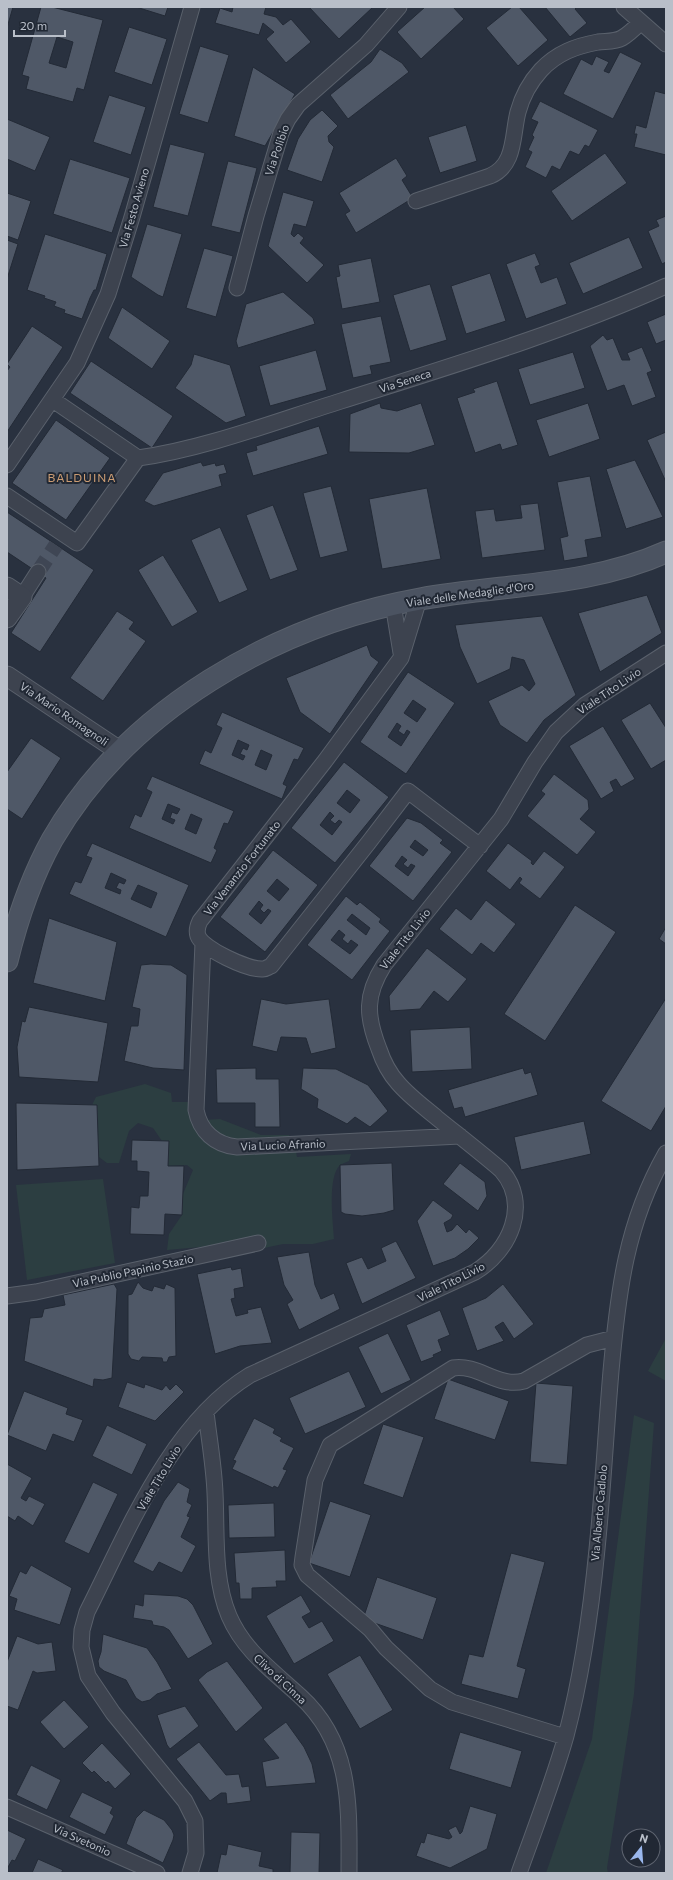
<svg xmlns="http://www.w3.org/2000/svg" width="673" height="1880" font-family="Commissioner,sans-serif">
  <rect width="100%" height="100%" fill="#29313f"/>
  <!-- green -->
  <path fill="#2c3e41" d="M145,1084L171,1093L172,1102H193L204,1109V1120L220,1119L261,1135H289L294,1141L297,1157L351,1154L349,1161C346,1162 342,1164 340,1165C327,1177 333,1223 334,1239L313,1244H283L255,1250L234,1244L167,1250L169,1234L182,1215L183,1194L193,1170L187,1165L168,1166L169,1141H162L153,1128L138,1123L129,1131L119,1163H107L99,1157L92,1105L96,1097Z
    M103,1179L115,1263L27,1280L16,1185Z
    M666,1338V1381L648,1371Z
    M634,1415L654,1423L634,1694L607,1868L608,1873H546L592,1739Z"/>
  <!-- building -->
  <path fill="#4f5867" stroke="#232a36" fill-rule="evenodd" d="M7,7H13L7,28Z
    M41,7H52L103,20L84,90L77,88L73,102L26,89L29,77L22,75ZM57,37L73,42L66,68L49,63Z
    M136,7H168L165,16Z
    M233,7H266L264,14L276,17L283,25L291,19L311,42L286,63L266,39L274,32L263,23L259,35L215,23L220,8L232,12Z
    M309,7H373L339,39Z
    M425,7H453L464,19L421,59L397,32Z
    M512,7H519L548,40L518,66L486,28Z
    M545,7H577L575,9L587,23L570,37Z
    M129,27L167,39L152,85L114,72Z
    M200,46L229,55L208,123L179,114Z
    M380,49L402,63L409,72L348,119L330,95L371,62Z
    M620,52L642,63L613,119L563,94L581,59L592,65L596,56L609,62L604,71L609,73Z
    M253,67L295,94L265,146L234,136Z
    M655,91L666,94V155L634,147L637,134H634L636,125L646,128Z
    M109,95L146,107L131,155L93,142Z
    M540,101L598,130L589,147L585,145L579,155L570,151L560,170L552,166L546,178L525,167L532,152L528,150L534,137L532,135L538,122L531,119Z
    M322,110L338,126L328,136L329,142L334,147L322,182L287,170L298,139L310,120Z
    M7,119L50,137L35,171L7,159Z
    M466,125L477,161L440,173L428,137Z
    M170,144L205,153L188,216L153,207Z
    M605,153L627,183L572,221L551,191Z
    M396,158L407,176L402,180L413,198L356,233L345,214L350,211L339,193Z
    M70,159L130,178L112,233L53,214Z
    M228,161L257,168L240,233L211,226Z
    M283,192L314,201L306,227L294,224L291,234L294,237L298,233L304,238L300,243L324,265L307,283L268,246Z
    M7,193L31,201L18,240L7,236Z
    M666,216V262L662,264L648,231L659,226L656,220Z
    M147,224L182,234L163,297L158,295L131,277Z
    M45,234L107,254L96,290H94L90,298L82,319L64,313L65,310L54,306L56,302L44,298L45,296L27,290Z
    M629,237L643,268L583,294L569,263Z
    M7,240L18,244L7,279Z
    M204,248L233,256L216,317L186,308Z
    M535,253L540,265L535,267L541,283L557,277L567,304L526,319L506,264Z
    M371,258L380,302L342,309L336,277L340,276L338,265Z
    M490,273L506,321L466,334L451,286Z
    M430,284L447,340L410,351L393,295Z
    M283,292L313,318L315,324L238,348L236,341L246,304Z
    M122,307L170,341L152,369L108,338Z
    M666,314V340L656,344L647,322Z
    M381,316L391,362L370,366L372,374L353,378L341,324Z
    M32,326L63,347L7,432V371L10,367L7,364Z
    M603,335L607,340L613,338L622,360H630L627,353L642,347L652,371L647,373L656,397L632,406L624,385L607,391L590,346Z
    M316,350L327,390L270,406L259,366Z
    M573,352L585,388L530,405L518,369Z
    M194,354L230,365L246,416L226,423L175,388L191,365Z
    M91,361L173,416L152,448L70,393Z
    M497,381L518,445L502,450L500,444L475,453L457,398L475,392L473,389Z
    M380,403L381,408L397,411L421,403L435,445L409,453L349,452L350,414Z
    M588,403L600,439L549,457L536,420Z
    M56,420L110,458L66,520L12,483Z
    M319,426L328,454L253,476L246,453L257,450L256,446Z
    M666,432V482L647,440Z
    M635,460L663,517L626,529L606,469Z
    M201,462L203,466L215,463L216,466L224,464L227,473L219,475L222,486L154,506L144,501L163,473Z
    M590,476L602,537L585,540L588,557L564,561L560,538L568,536L557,482Z
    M331,486L348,551L320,558L303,493Z
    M427,488L441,559L382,569L369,499Z
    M538,503L545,550L482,558L475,511L494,509L496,521L522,518L520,505Z
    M273,505L298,570L270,580L246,515Z
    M7,512L94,570L40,652L11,633L46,578L7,552Z
    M220,527L248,590L219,603L191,540Z
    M163,555L198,612L172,627L138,570Z
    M647,595L662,633L600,672L578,613Z
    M117,611L134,622L129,629L146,641L103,701L70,678Z
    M542,616L576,695L544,720L527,743L500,725L488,701L522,685L529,691L535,684L524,660L512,657L510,669L477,684L460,647L455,625Z
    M367,645L371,656L379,662L330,734L300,712L286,678Z
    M408,672L455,703L406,774L360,742ZM413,700L426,709L417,722L404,713ZM397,723L401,726L398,731L404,735L407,730L410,732L401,746L388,737Z
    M650,703L666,728V760L651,769L621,720Z
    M222,712L304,748L298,760L294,759L283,784L287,786L282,799L199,764L205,750L211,753L222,728L216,725ZM238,740L249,745L247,750L243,748L240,754L245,756L243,760L232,755ZM261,750L272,755L266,770L255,765Z
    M603,726L635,779L621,787L616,779L610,782L614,791L601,799L569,746Z
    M31,738L61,758L22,819L7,809V772Z
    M344,762L389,797L335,863L291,828ZM347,790L360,800L350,813L337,803ZM330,812L334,816L330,820L335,824L339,820L342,822L332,835L320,825Z
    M554,774L588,800L589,809L580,819L596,832L577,855L527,816L545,794L541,791Z
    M152,776L234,811L228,824L224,823L214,848L217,850L211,863L129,828L135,814L141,817L152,792L146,789ZM168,804L180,809L177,814L172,812L170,818L175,820L173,824L162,819ZM191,814L202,819L196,834L185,829Z
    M407,818L421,823L443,840L440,843L452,852L413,901L369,866ZM415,840L428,850L423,856L410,847ZM402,856L407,860L403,864L408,868L411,864L415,866L408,876L395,866Z
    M92,843L189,885L166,937L69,894L75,881L81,883L92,858L86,856ZM111,873L126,880L124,884L119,882L116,888L121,890L120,894L105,888ZM138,885L157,893L151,908L131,899Z
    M508,843L532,861L531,863L533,865L544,851L565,867L540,899L519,883L522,879L520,877L510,890L486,871Z
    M273,850L318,885L265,952L220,917ZM277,879L289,889L279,901L267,891ZM259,901L263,905L260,909L264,913L268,909L271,911L261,924L249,914Z
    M346,896L357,905L360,902L381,919L379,922L390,931L352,980L307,945ZM352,914L370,928L366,935L347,920ZM339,930L345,935L342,939L348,944L351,940L358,945L350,954L331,940Z
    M486,900L516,924L494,953L481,943L472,955L439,929L456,908L471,920Z
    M575,905L616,932L545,1041L504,1014Z
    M49,918L117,942L105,1001L33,983Z
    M666,927V944L659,939Z
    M427,948L467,979L448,1002L434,991L420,1009L390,1011L389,996Z
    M151,964L171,965L187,975L184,1070L153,1068L124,1061L131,1026H138L140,1009L132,1007L141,965Z
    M666,998V1106L651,1131L601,1101Z
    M261,999L286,1004L329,999L336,1048L311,1054L306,1038L281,1037L277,1052L252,1046Z
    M29,1007L108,1023L98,1082L19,1077L17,1047L22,1021L25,1022Z
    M470,1027L472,1069L412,1072L410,1030Z
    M256,1068V1079H279L280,1127H255V1103H217L216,1069Z
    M303,1068L336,1069L368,1085L388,1111L370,1127L355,1117L347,1124L317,1108L318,1099L301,1089Z
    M523,1068L525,1074L531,1072L538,1095L465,1117L462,1107L454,1109L448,1090Z
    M16,1103L97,1105L99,1166L17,1170Z
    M584,1121L591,1154L521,1170L514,1137Z
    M132,1140L169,1141L168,1166H184L182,1215L165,1214L164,1235L130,1234L131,1207L139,1208L140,1196H148L149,1172L137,1171V1161H131Z
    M392,1163L394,1210L384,1213L362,1216L345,1214L341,1212L340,1165Z
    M460,1163L485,1182L487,1196L478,1211L443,1184Z
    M433,1200L453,1215L451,1219L444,1223L447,1232L452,1230L457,1224L466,1233L469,1229L479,1238L468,1249L455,1258L433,1266L417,1221Z
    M396,1241L416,1278L362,1304L346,1263L362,1257L368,1269L386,1261L381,1248Z
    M309,1252L315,1285L321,1299L334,1293L340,1309L299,1330L287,1304L293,1300L284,1285L277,1257Z
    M231,1267L232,1270L241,1268L244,1287L234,1289L235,1298L231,1299L236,1316L248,1313L247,1310L261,1307L272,1343L240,1346L215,1354L197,1274Z
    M138,1282L143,1288L152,1291L154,1286L164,1289L166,1284L175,1288L176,1356L169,1357L167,1362H163L162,1358L142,1357L139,1361L131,1359L128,1354V1295L132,1294Z
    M114,1284L117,1289L112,1378L103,1380L94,1379L93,1387L24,1361L30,1318L42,1317L44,1309L65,1305L63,1295Z
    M503,1284L534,1324L514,1339L503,1322L495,1327L504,1341L477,1351L462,1308L486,1298Z
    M440,1310L450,1335L438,1340L442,1351L433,1355L434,1357L421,1362L406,1325Z
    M388,1333L411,1380L381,1394L358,1347Z
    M349,1371L366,1407L305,1434L289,1398Z
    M448,1379L509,1401L495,1440L434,1419Z
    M127,1382L144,1388L145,1384L162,1390L166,1385L170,1390L176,1384L184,1392L155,1421L118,1407Z
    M536,1383L573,1386L567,1465L530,1462Z
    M24,1391L68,1408L66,1414L83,1420L74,1442L53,1434L46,1451L7,1435Z
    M254,1418L275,1429L273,1433L282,1438L280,1441L294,1448L283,1469L287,1470L278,1488L274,1486L273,1488L232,1469L236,1461L233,1460Z
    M383,1424L424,1437L403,1498L363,1484Z
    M107,1425L147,1444L132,1475L92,1456Z
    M7,1464L32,1478L21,1498L26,1501L29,1496L45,1504L33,1526L18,1516L15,1521L7,1516Z
    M93,1482L118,1494L89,1554L64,1542Z
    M178,1482L190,1489L187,1502L192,1505L187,1516L190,1517L181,1537L196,1546L182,1573L159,1562L153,1572L133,1562L164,1501Z
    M330,1501L371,1515L350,1577L309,1563Z
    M274,1503L275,1537L229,1538L228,1505Z
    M285,1550L286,1581H276L277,1587L252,1588V1599H240L239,1583H236L234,1553Z
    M511,1553L545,1562L517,1666L526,1669L518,1699L461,1684L469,1654L483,1657Z
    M31,1565L72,1588L60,1625L14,1610L17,1599L9,1596L20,1571L26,1574Z
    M377,1577L437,1598L423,1640L363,1619Z
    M144,1594L178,1596L187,1599L193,1605L213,1644L188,1659L169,1630L164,1627L153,1625L152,1621L133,1618L135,1604L143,1606Z
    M301,1595L311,1612L302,1617L309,1628L322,1621L334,1641L294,1664L266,1616Z
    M103,1634L147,1648L157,1662L172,1689L157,1694L150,1700L142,1702L136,1698L126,1680L104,1671L99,1667L98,1661L101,1652Z
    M17,1636L38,1644L52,1642L56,1671L37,1673L33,1671L18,1710L7,1706V1662Z
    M360,1655L393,1710L360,1729L327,1674Z
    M227,1661L263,1708L236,1732L198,1680L207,1672Z
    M64,1700L89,1727L64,1749L40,1722Z
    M185,1706L199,1726L170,1749L167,1745L157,1715Z
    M286,1722L304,1747L312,1764L316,1783L266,1787L262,1762L279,1758L263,1739Z
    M460,1732L522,1751L511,1788L449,1769Z
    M199,1742L226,1775L239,1774L242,1787L249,1786L251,1801L227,1804L226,1793H221L210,1801L176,1759Z
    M102,1743L131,1774L115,1789L108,1781L106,1783L94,1771L92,1773L82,1763Z
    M31,1765L61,1780L47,1810L16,1795Z
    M82,1792L113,1807L110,1813L114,1816L105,1835L69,1817Z
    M470,1806L497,1814L487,1849L450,1868L416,1856L421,1842L424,1843L427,1833L449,1839L452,1837L448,1830L456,1826L460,1834L462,1832Z
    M144,1810L164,1820L172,1830L174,1835L173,1840L163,1863L126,1844L136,1818Z
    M7,1830L26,1839L15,1861L12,1860L7,1869Z
    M291,1832L320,1833L319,1873H290Z
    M228,1844L262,1852L259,1866L273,1869V1873H217L221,1854L226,1855Z
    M38,1859L63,1870L61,1873H32Z"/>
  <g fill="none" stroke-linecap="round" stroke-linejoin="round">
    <!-- minor-tunnel -->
    <path stroke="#3f4654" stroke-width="15" stroke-dasharray="15 8" stroke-linecap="butt" d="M38,572L56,545"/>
    <defs>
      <path id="minor" d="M624,7L666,44
        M416,201L490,176C516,165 512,135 518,112C522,97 531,81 541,70C557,53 576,46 598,42C606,41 615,42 622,38C629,34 635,28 641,22
        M237,288L256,216L281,133L288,119L298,105L366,45L399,7
        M53,400L138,458
        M138,458C204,449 277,421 341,401C451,366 561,333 666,286
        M7,465L77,363L108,294L132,217L192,7
        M7,496L77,543L138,458
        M22,597L38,572
        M419,599L401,658L325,761L200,921C198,925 196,930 198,936C203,949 248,970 263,969C266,969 268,967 271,966L369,842L408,791L480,846
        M393,604L401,653
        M203,943L196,1110C200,1131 215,1145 237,1147L460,1136
        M7,1296L36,1292L258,1243
        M206,1412C209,1439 214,1466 215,1493C217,1533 213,1578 229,1616C244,1651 273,1671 300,1696C353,1744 349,1808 349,1873
        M565,1737L452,1702L430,1689L386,1648L370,1629L307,1575L302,1565L303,1557L315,1480L330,1445L453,1368C479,1364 497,1388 524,1381L587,1345L614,1338
        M7,1807L157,1873
        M190,1873L196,1853L195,1821L185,1801L113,1713L88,1676L81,1647L82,1630L87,1612C128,1531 170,1424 250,1375L475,1272C510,1251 531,1204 501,1170C480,1152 458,1135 437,1118C424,1107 409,1096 398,1083C389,1073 383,1061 379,1049C366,1016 365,995 384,965L501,819L535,762L556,732L585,705L666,653
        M519,1873C535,1828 553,1782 566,1736C582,1675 591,1611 597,1549C603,1489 606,1430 611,1371C618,1292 626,1223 666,1153"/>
      <path id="tertiary" d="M7,587L22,597L7,618
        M7,676L121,752"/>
      <path id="secondary" d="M7,961C17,920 31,878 52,840C127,710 275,625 420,599C502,584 588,587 666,552"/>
    </defs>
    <!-- minor casing -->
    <use href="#minor" stroke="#5a616c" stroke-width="17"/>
    <!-- tertiary casing -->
    <use href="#tertiary" stroke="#5a616c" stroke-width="21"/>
    <!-- secondary casing -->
    <use href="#secondary" stroke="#5a616c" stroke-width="23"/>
    <!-- minor -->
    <use href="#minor" stroke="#3d434f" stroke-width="15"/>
    <!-- tertiary -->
    <use href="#tertiary" stroke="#3d434f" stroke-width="19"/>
    <!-- secondary -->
    <use href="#secondary" stroke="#4b5361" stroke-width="21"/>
  </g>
  <g text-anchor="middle" stroke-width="4" stroke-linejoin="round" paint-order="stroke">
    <!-- street labels -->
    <g font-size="11" fill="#b9bfc9" stroke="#212834">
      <text transform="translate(277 150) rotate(-71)" y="4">Via Polibio</text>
      <text transform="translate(134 208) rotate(-74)" y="4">Via Festo Avieno</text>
      <text transform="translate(405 381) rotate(-18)" y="4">Via Seneca</text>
      <text transform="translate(470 594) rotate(-8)" y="4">Viale delle Medaglie d'Oro</text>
      <text transform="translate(609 691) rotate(-34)" y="4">Viale Tito Livio</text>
      <text transform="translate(64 714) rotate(34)" y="4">Via Mario Romagnoli</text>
      <text transform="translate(242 868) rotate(-52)" y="4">Via Venanzio Fortunato</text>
      <text transform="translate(405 939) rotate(-52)" y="4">Viale Tito Livio</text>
      <text transform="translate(283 1145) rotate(-2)" y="4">Via Lucio Afranio</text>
      <text transform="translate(133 1271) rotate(-12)" y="4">Via Publio Papinio Stazio</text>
      <text transform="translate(451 1282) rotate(-27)" y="4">Viale Tito Livio</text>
      <text transform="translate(159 1478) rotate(-59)" y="4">Viale Tito Livio</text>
      <text transform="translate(599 1513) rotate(-85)" y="4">Via Alberto Cadlolo</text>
      <text transform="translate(280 1679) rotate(43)" y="4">Clivo di Cinna</text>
      <text transform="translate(82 1840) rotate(24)" y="4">Via Svetonio</text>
    </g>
    <!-- neighbourhood labels -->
    <g font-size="12" letter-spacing="1" fill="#cb9c73" stroke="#212834">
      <text x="82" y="482">BALDUINA</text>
    </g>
  </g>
  <!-- border -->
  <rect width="673" height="1880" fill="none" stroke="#b9bfc9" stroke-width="16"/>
  <!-- north arrow -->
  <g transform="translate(641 1848) rotate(17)"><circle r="19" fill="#212834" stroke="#5e6470"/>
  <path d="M0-3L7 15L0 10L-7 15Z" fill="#9ab7ed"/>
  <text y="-6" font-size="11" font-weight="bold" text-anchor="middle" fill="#b9bfc9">N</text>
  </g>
  <!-- scale -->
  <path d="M14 30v6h51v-6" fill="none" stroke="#b9bfc9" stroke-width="2"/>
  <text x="20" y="30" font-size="12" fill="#b9bfc9" stroke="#212834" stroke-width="3" paint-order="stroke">20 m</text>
</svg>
